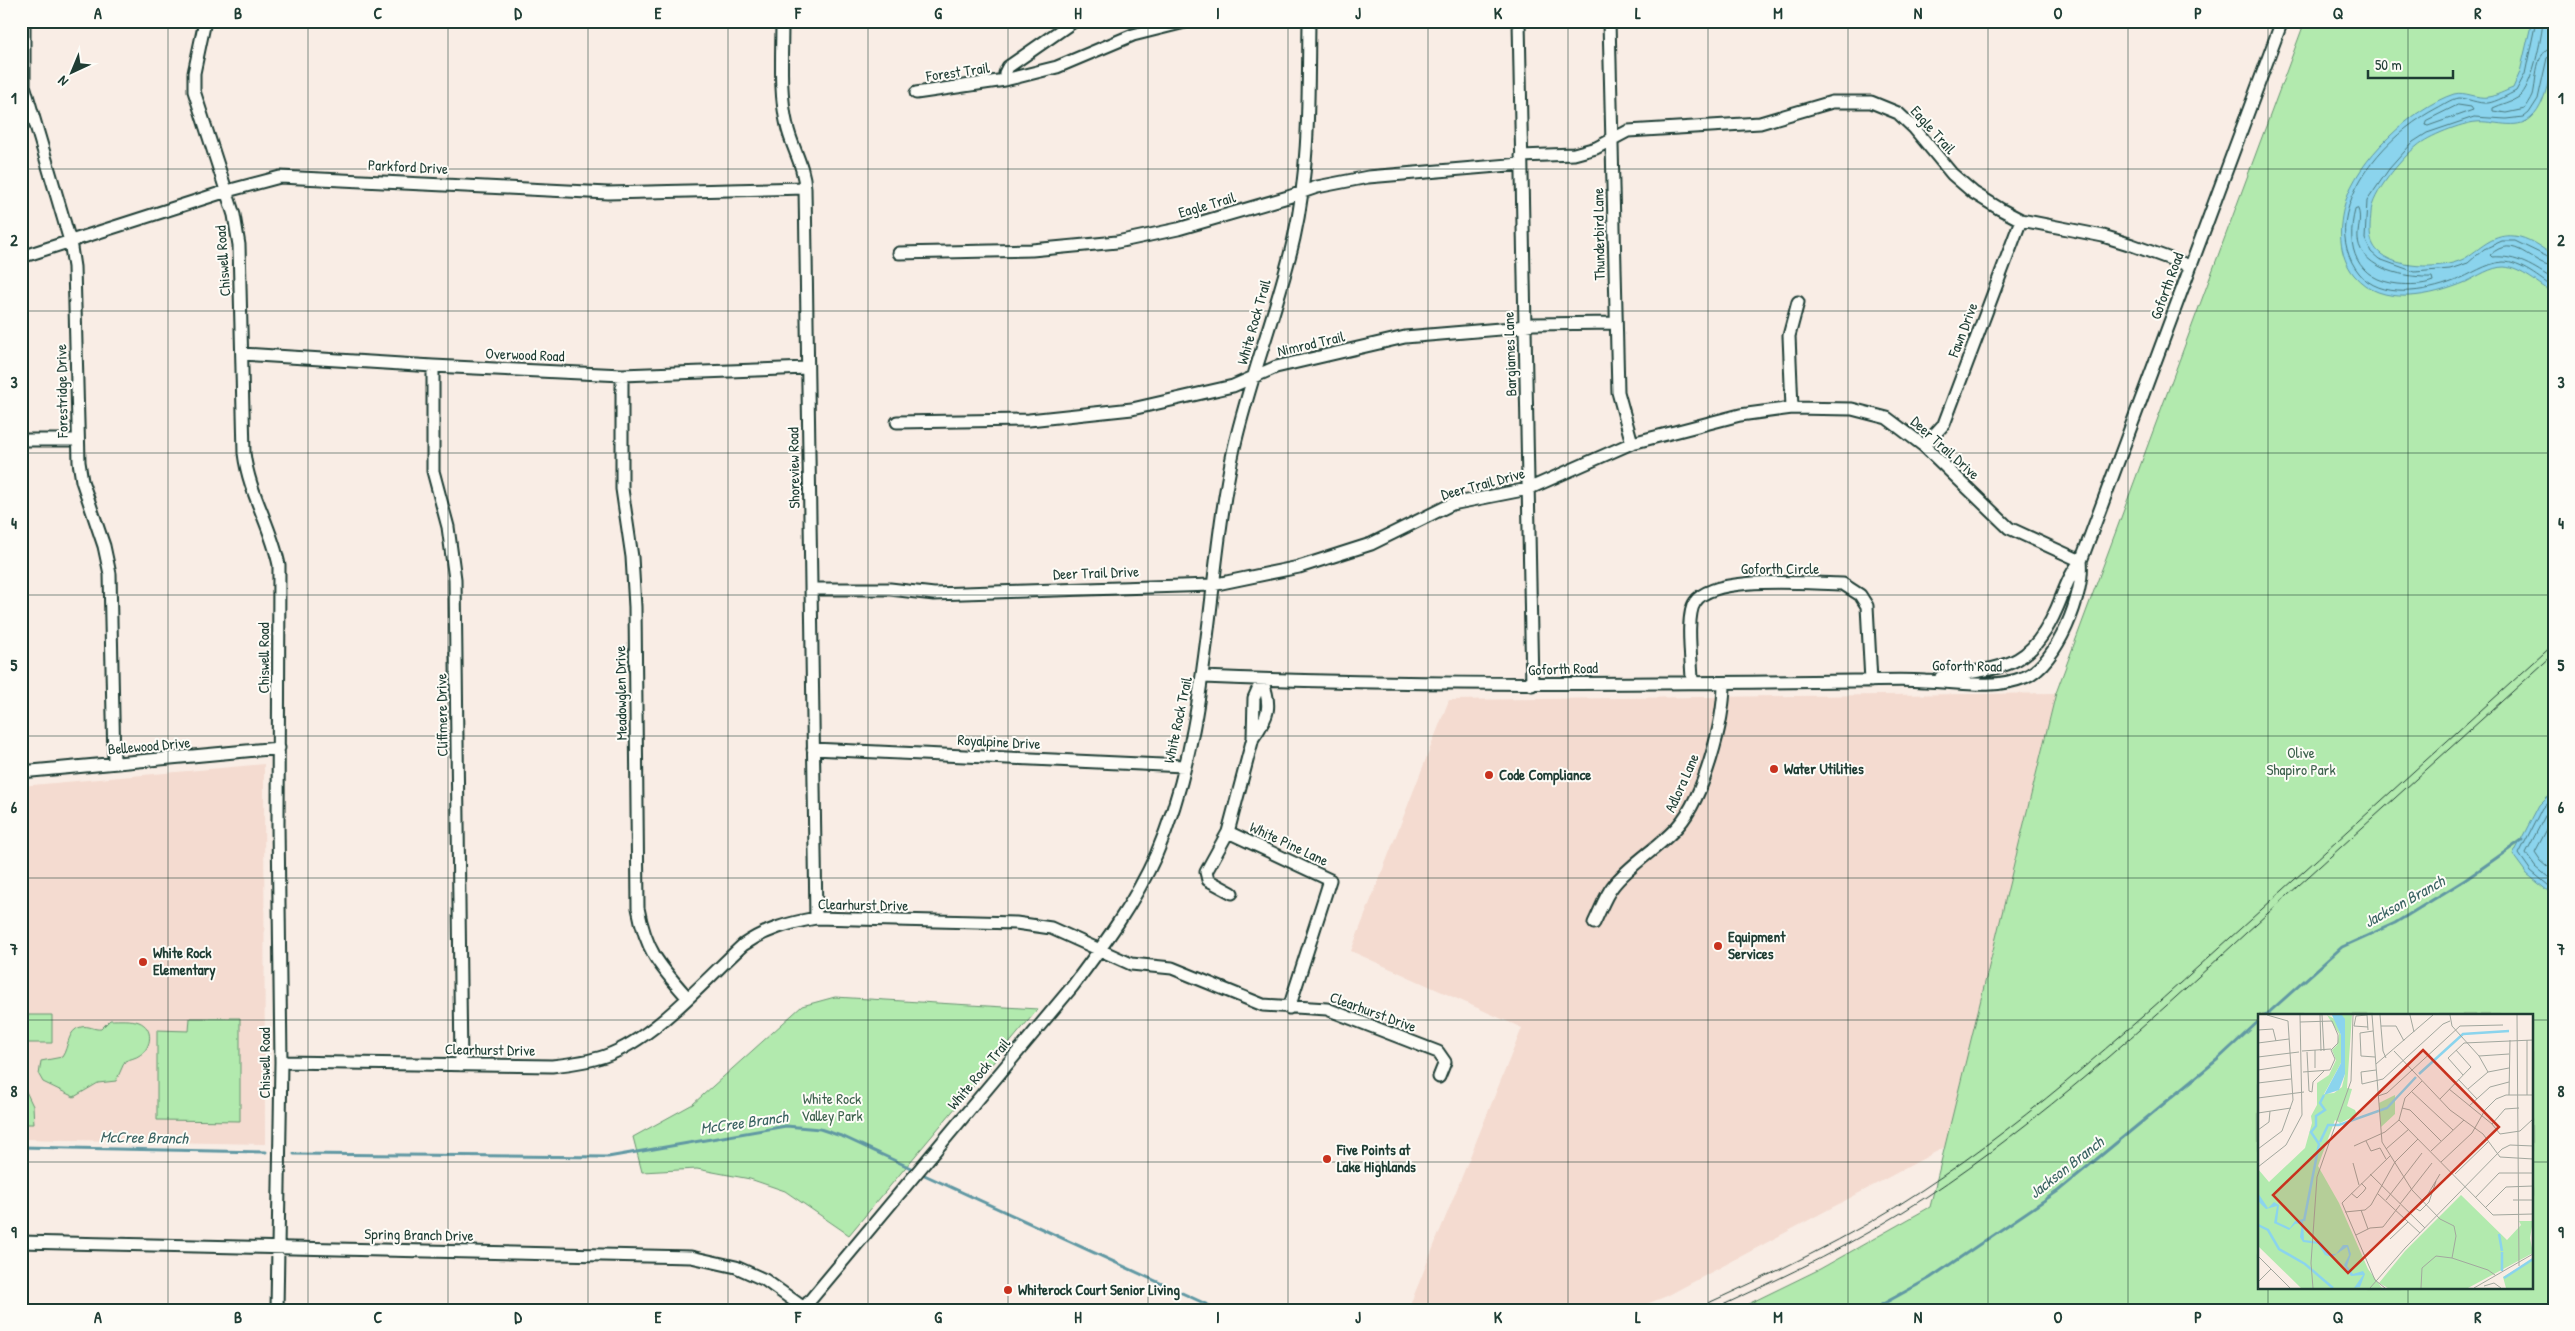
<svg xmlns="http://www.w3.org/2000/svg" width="2575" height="1331" font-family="'Patrick Hand',sans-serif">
  <rect width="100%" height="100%" fill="#f9ede5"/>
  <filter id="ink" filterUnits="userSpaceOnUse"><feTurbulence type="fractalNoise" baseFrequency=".02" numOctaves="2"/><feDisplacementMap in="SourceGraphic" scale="10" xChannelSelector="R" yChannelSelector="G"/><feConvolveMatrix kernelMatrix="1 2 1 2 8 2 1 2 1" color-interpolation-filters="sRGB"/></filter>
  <g filter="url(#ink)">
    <!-- built -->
    <path fill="#f4dbd0" d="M2056,693L1945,1147L1667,1296L1631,1310H1408L1522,1028L1351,951L1449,700Z
      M264,764L265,1144L21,1139V786Z"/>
    <!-- green -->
    <path fill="#b2eaae" stroke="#689471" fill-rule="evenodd" d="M2305,21H2554V1310H1736L1820,1269L1930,1207L2056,693ZM2259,1015H2531V1287H2259Z
      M835,997L1038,1009L849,1235L785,1191L750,1179L697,1169L642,1172L633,1137L693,1104L802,1006Z
      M21,1015H52V1043H21Z
      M190,1018H240V1121L157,1120V1030L189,1031Z
      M110,1020C119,1020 131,1019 139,1022C154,1028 152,1047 140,1055C136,1058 130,1059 125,1061L116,1081L98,1083L74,1097L43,1082L39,1075L41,1061L62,1057C69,1047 67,1030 81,1027C89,1025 94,1030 101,1029Z
      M21,1081L33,1106L34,1124H21Z"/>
    <!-- water -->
    <path fill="#8bd4ed" stroke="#6098a3" d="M2532,21H2554C2554,45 2551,102 2531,118C2516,131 2493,120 2476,122C2462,123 2428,136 2417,146C2402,158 2371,194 2371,213C2370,228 2367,243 2381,254C2399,269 2447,270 2467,257C2483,246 2494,234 2514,236C2528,237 2542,248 2554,256V294C2540,285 2521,268 2504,267C2491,267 2478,276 2466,282C2432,296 2381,308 2354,275C2338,255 2338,227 2345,203C2356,161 2413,107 2454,94C2465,91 2477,99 2488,97C2496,96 2505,91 2513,88L2520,72Z
      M2554,790V896L2527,874L2513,855L2539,805Z"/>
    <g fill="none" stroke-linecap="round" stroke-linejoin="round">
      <!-- shore -->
      <path stroke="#4a797e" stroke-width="1" d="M2536,21L2525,74L2516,91C2508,95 2496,102 2488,103C2478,104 2467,98 2458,98C2451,99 2443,105 2437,108C2395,130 2352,174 2345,223C2343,240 2348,260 2359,273C2380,300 2426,292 2454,281C2471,275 2486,263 2503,262C2521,262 2540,279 2554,288
        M2543,21C2542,37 2532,87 2519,97C2512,102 2501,104 2493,108V111L2506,113L2525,109C2527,105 2531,100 2533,95C2537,81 2534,49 2554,48
        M2554,54L2547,58L2538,99L2529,113L2524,117L2506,119L2474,117L2427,133L2413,142L2389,169L2367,201L2365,239L2371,252L2379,259L2415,272L2450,269L2468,263L2484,249L2502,241H2515L2554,260
        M2458,105L2471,107L2473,110L2428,126L2425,125L2426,121Z
        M2358,209C2362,218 2357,230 2358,240C2362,270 2409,278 2432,277L2433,281C2423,285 2409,285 2398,284C2357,280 2345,248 2355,210Z
        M2554,266C2531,265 2515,232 2490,255L2492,257C2517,255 2534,267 2554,280
        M2554,797L2542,808L2519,854L2531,871L2554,890
        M2554,806L2547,812L2526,853L2536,867L2554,882
        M2554,816L2535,852L2541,861L2554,872"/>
      <!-- stream -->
      <path stroke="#6098a3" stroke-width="3" d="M2266,1015L2342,947L2395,923L2465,880L2522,840
        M21,1147L266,1152
        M294,1154L608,1157L786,1126L820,1129L844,1137L915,1170
        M920,1173L1219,1310
        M1872,1310L1930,1278L2058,1191L2218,1059L2259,1021"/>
      <defs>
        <path id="minor" d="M24,21V85L70,241L74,267L79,462L82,481L104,546L110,574L114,763
          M205,21L194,73V91L234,215L239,245L244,453C249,494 271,525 279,565L278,824L281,1062L277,1310
          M782,21C782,55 779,92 787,126C792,148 804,165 805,188L816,918
          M1519,21L1532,685
          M1609,21L1618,392L1632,443
          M1005,80V73L1008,67L1074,21
          M916,93L1005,80L1057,67L1133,35L1189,21
          M1521,156L1574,154L1596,148L1628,131L1760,123L1832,102H1871L1898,113L1914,128L1952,174L1974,193L2000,209L2021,220L2103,236L2132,245L2190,266
          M899,253L1032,250L1117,242L1178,229L1288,197L1317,187L1368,177L1521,164
          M21,257L227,191L280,177L608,193L805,188
          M242,354L433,366L622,375L807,368
          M433,366V471L448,527L455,579L461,1065
          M622,375V489L632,557L635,607L638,908C646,951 659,965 687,997
          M1792,408L1789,336L1798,302
          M897,422L1029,420L1132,409L1233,386L1276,367L1405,337L1512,328L1533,324L1616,323
          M21,440H78
          M1924,446L1944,424L2021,220
          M811,589H890L934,594L1212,585L1299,567L1371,544L1452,504L1528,489L1632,443L1740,415L1792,408L1852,409L1887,418L1924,446L2009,528L2081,561
          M1203,677C1420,686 1636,684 1853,681C1877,681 1901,679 1925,681C1958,682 1993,690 2025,677C2057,664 2085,593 2081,561
          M1941,677C2001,667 2030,671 2057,608C2064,592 2069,574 2081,561L2282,21
          M1262,680L1254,698L1253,738L1228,832L1330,880L1289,1008
          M1692,681C1692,663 1685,616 1695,602C1713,574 1811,584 1843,584L1860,595L1867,606L1871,681
          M1253,738C1269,716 1272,706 1262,680
          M813,749L1184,766
          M21,772L279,748
          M1228,832L1206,872L1208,880L1232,893
          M1594,923C1600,911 1605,896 1613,886C1631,863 1659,848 1678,826C1704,797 1724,722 1724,683
          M281,1062L552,1066C570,1064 587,1062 605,1056C654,1039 704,981 743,945C766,929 789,923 816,918L1016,923L1051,928L1131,964L1172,968L1263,1005L1327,1009L1438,1052L1445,1062L1439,1077
          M21,1242L691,1257L736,1267L765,1280L804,1308
          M802,1310L1072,987C1103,946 1135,902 1156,855C1212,726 1205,582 1234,448C1250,377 1278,309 1294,238C1310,167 1308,93 1309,21"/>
      </defs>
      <!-- minor casing -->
      <use href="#minor" stroke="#1f3d34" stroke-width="15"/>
      <!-- minor -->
      <use href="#minor" stroke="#fdfcf7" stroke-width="11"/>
      <!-- tram -->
      <path stroke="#1f3d34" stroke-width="1" d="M1693,1310C1772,1274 1850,1238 1922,1190C2037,1114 2138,1021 2240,929C2345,834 2449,739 2554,644
        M1712,1310C1786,1276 1858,1242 1926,1197C2042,1120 2144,1027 2246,933C2349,840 2451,747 2554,654"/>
    </g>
  </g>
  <!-- grid -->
  <path fill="none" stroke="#1f3d34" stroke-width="1" stroke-opacity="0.55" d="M168,21V1310M308,21V1310M448,21V1310M588,21V1310M728,21V1310M868,21V1310M1008,21V1310M1148,21V1310M1288,21V1310M1428,21V1310M1568,21V1310M1708,21V1310M1848,21V1310M1988,21V1310M2128,21V1310M2268,21V1015M2408,21V1015M21,169H2554M21,311H2554M21,453H2554M21,595H2554M21,736H2554M21,878H2554M21,1020H2259M2531,1020H2554M21,1162H2259M2531,1162H2554M2268,1287V1310M2408,1287V1310"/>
  <!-- markers -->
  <g fill="#c8321e" stroke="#fdfcf7" stroke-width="2">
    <circle cx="1774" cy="769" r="5"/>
    <circle cx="1489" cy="775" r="5"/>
    <circle cx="1718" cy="946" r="5"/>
    <circle cx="143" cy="962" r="5"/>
    <circle cx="1327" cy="1159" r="5"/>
    <circle cx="1008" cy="1290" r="5"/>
  </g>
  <g text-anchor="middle" stroke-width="4" stroke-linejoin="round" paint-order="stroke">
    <!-- street labels -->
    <g font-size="15" fill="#1f3d34" stroke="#fdfcf7">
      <text transform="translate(958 72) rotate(-8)" y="5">Forest Trail</text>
      <text transform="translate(1933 130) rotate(48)" y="5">Eagle Trail</text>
      <text transform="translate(408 167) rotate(3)" y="5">Parkford Drive</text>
      <text transform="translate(1207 205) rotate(-16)" y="5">Eagle Trail</text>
      <text transform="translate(1599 234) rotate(-91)" y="5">Thunderbird Lane</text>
      <text transform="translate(223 261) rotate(-94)" y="5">Chiswell Road</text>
      <text transform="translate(2167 286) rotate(-70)" y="5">Goforth Road</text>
      <text transform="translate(1254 322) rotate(-74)" y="5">White Rock Trail</text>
      <text transform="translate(1963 330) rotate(-69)" y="5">Fawn Drive</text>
      <text transform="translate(1311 344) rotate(-13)" y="5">Nimrod Trail</text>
      <text transform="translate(1510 354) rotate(-92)" y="5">Bargiames Lane</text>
      <text transform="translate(525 355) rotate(2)" y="5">Overwood Road</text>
      <text transform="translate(62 391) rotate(-91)" y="5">Forestridge Drive</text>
      <text transform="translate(1945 448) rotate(42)" y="5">Deer Trail Drive</text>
      <text transform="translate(794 468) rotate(-91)" y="5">Shoreview Road</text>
      <text transform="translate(1483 484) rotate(-15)" y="5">Deer Trail Drive</text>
      <text x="1780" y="574">Goforth Circle</text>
      <text transform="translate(1096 573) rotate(-2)" y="5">Deer Trail Drive</text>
      <text transform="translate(264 658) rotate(-90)" y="5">Chiswell Road</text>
      <text transform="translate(1967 666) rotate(1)" y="5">Goforth Road</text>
      <text transform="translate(1563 669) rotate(-2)" y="5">Goforth Road</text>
      <text transform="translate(621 693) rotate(-91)" y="5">Meadowglen Drive</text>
      <text transform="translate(442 715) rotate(-91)" y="5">Cliffmere Drive</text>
      <text transform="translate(1178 720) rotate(-78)" y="5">White Rock Trail</text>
      <text transform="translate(999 742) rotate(3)" y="5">Royalpine Drive</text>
      <text transform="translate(149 746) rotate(-5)" y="5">Bellewood Drive</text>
      <text transform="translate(1682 783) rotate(-66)" y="5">Adlora Lane</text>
      <text transform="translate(1289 844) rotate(25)" y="5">White Pine Lane</text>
      <text transform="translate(863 905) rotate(1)" y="5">Clearhurst Drive</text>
      <text transform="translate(1373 1012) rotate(20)" y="5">Clearhurst Drive</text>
      <text transform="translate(490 1050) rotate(1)" y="5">Clearhurst Drive</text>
      <text transform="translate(265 1063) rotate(-90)" y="5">Chiswell Road</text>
      <text transform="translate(979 1074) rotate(-50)" y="5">White Rock Trail</text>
      <text transform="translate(419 1235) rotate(1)" y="5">Spring Branch Drive</text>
    </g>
    <!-- park labels -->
    <g font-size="15" fill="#3c604c" stroke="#fdfcf7">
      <text x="2301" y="758">Olive<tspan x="2301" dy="17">Shapiro Park</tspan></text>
      <text x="832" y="1104">White Rock<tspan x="832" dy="17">Valley Park</tspan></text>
    </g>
    <!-- poi labels -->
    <g font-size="15" font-weight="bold" fill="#1f3d34" stroke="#fdfcf7" text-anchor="start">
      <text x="1784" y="774">Water Utilities</text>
      <text x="1499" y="780">Code Compliance</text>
      <text x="1728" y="942">Equipment<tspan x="1728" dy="17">Services</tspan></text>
      <text x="153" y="958">White Rock<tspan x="153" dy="17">Elementary</tspan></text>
      <text x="1337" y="1155">Five Points at<tspan x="1337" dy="17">Lake Highlands</tspan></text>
      <text x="1018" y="1295">Whiterock Court Senior Living</text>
    </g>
    <!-- water labels -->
    <g font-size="16" font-style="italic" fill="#3a6362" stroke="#fdfcf7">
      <text transform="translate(2404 901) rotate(-29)" y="6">Jackson Branch</text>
      <text transform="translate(744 1122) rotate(-8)" y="6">McCree Branch</text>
      <text transform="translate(144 1137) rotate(1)" y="6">McCree Branch</text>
      <text transform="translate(2066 1167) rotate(-38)" y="6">Jackson Branch</text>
    </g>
  </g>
  <!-- overview -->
  <g transform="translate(2258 1014)">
    <rect width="275" height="275" fill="#f9ede5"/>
    <path d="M69,1L77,5L83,21V49L66,80L76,79L84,73L87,60V6L80,1H94L89,74L94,75L89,92L97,96L99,101L82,109L77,106L60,152L81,189L110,255L124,274H43L0,232V155L11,168L47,134L54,109L53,102L59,91V69L71,61L78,46L74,36L79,31L81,20ZM137,81V100L123,113L121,89ZM203,181L249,226L263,211L261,207H275L272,224L275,239L210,274H130L121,269L147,237ZM275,245V274H248L245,263Z" fill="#b2eaae"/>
    <path d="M74,1H84L87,5V60L81,76L66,81L83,49V21ZM0,179L10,194L16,188L21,191L19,208L32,214L37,207L45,205L46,226L63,228L70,240H78L85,231H90L93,240L89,252L95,260L105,257L107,260L102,273L96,274L105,261L93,262L86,251L91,241L89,233L74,243L67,241L60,230L45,228L42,223L44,209L37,210L31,216L16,209L19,192L8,195L1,188Z" fill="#8bd4ed"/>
    <path fill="none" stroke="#8bd4ed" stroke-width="2.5" d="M161,60L205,20L251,17M62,128L70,111H81L129,94L158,63M46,207L61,130L53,118L58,112V102L67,96L62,89L66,81M0,211L10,216L21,235L47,250L75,274M241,220L244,237M244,257V238M246,264L275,245"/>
    <path fill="none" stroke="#a2a79e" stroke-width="1" d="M62,1L63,37M64,1L66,37M109,1L98,2L96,12L110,13M109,1L110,16M114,1L124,128L154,176L182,205L196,212L198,222L194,244M122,1L125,37L128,44M152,1L156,18M192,1L194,12L221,42L230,58M259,1L261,252M42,8L74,7L80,21V29L73,36L77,45L72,56L45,58M123,12H138L146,27M0,16L15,15L18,27M115,17L102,19L103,42L117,43M0,29L31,25M57,36V54M44,37L73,35M136,37L192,96L225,120L242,143L275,145M49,38L51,77L54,78M221,42L251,40M0,43L41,38M118,50L175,1M0,56L33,51M118,56L103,58L104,70L125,65L185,10L192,7M205,61L190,44L206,29L275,26M200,65L219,85M0,69L33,65M191,75L234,110L242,120L262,117L275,105M210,75L230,58L251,54M153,77L195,116M54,78L55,68L66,57M251,81L252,26M269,81V26M120,82L129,79L202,12L245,11M0,84L46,78M182,85L213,53L198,36M211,92L232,73L251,68M144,94L152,96L183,127M0,99L33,94M141,106L235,201L275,200M234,110L247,95L261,94M0,116L11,108L12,97M108,127L113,137L122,134L128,145M96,132L127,118L141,106L147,84L164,67M0,135L24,117L35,86L30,7L9,1M128,135L151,115M173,137L206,106M183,148L214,119L227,96L238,85L248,81H275M95,149L101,171M0,153L28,131L44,101L42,1M112,160L167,214M197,160L230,128M93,179L99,184L106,177L108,174L103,169M120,180L162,219M217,184L241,159H275M128,186L164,139M255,186H275M142,190L174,149M157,194L162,197L171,188L178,167M227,194L248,173L275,172M103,196L110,215M87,198L107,196L113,191L137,148L160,125M151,199L170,180L182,160M98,221L112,214L125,213L142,191M132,225L150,208M0,242L32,274M0,268L13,255M226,272L236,269L243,274M55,274L53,249L59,163L93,67L95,1M112,274L147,234L244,135L252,131L275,132M127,274L117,266L84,189L132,142M163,274L164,254L178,242L194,244L230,256L237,261M216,274L275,240"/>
    <path fill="#c8321e" fill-opacity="0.15" stroke="#c8321e" stroke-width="2.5" d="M165,36L241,113L90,259L15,181Z"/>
    <rect width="275" height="275" fill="none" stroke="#1f3d34" stroke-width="2.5"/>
  </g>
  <!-- margin -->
  <rect width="2575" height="1331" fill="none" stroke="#fdfcf7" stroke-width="55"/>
  <!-- north arrow -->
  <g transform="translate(72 72) rotate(224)" stroke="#fdfcf7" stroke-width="4" paint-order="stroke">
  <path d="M0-4L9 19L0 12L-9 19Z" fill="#1f3d34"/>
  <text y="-8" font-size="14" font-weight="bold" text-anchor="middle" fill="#1f3d34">N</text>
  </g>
  <!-- scale -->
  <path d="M2368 70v8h85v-8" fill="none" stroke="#1f3d34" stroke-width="2.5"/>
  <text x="2375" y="70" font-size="15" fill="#1f3d34" stroke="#fdfcf7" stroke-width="4" paint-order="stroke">50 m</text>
  <rect x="28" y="28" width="2520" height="1276" fill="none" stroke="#1f3d34" stroke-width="2"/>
  <g font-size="16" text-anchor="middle" font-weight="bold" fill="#1f3d34">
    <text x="98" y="19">A</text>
    <text x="238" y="19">B</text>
    <text x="378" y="19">C</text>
    <text x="518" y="19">D</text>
    <text x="658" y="19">E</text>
    <text x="798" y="19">F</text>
    <text x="938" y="19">G</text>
    <text x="1078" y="19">H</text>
    <text x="1218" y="19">I</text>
    <text x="1358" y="19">J</text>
    <text x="1498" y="19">K</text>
    <text x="1638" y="19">L</text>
    <text x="1778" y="19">M</text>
    <text x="1918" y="19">N</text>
    <text x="2058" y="19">O</text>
    <text x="2198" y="19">P</text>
    <text x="2338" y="19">Q</text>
    <text x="2478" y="19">R</text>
    <text x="14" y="104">1</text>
    <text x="2561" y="104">1</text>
    <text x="14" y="246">2</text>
    <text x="2561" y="246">2</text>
    <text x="14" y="388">3</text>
    <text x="2561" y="388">3</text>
    <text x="14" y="529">4</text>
    <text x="2561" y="529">4</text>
    <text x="14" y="671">5</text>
    <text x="2561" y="671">5</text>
    <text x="14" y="813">6</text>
    <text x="2561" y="813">6</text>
    <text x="14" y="955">7</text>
    <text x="2561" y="955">7</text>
    <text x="14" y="1097">8</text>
    <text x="2561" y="1097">8</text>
    <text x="14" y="1238">9</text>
    <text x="2561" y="1238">9</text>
    <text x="98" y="1323">A</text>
    <text x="238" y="1323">B</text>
    <text x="378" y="1323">C</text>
    <text x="518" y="1323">D</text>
    <text x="658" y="1323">E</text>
    <text x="798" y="1323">F</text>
    <text x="938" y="1323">G</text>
    <text x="1078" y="1323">H</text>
    <text x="1218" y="1323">I</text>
    <text x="1358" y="1323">J</text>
    <text x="1498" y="1323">K</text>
    <text x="1638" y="1323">L</text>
    <text x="1778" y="1323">M</text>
    <text x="1918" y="1323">N</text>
    <text x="2058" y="1323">O</text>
    <text x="2198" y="1323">P</text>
    <text x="2338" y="1323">Q</text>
    <text x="2478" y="1323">R</text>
  </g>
</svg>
